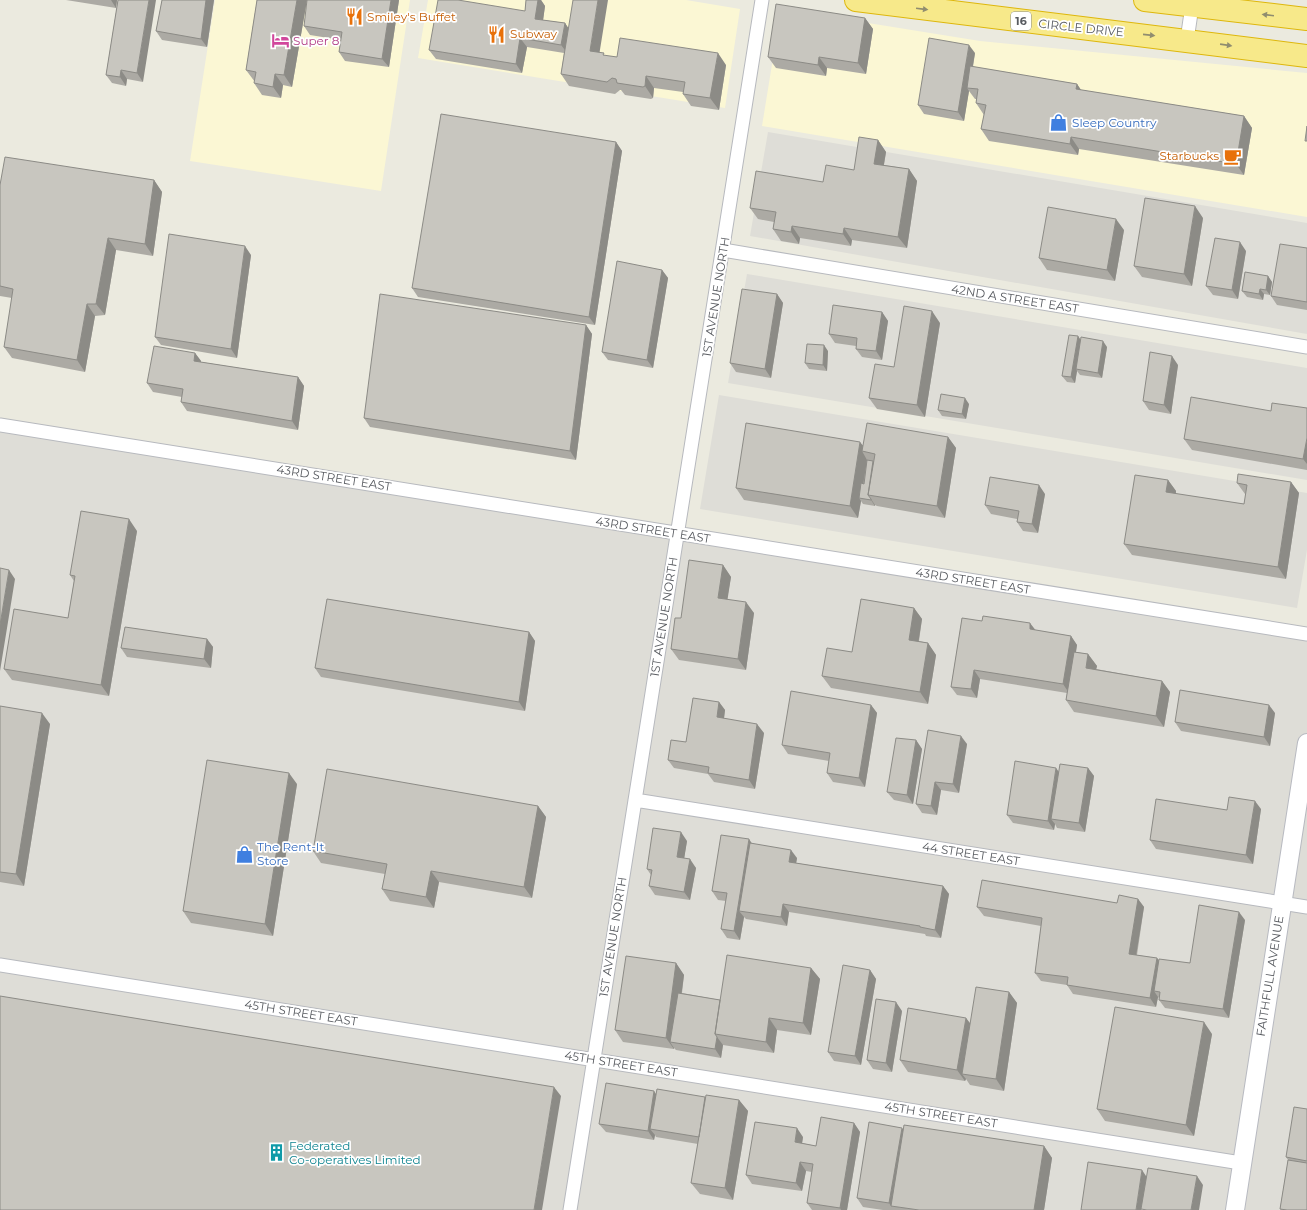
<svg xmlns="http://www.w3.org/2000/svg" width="1307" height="1210" font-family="Montserrat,sans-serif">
  <rect width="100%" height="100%" fill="#ebeadf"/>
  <!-- commercial -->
  <path fill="#fbf7d4" d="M215,0H410L381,191L190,161Z
    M428,0H686L740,9L725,108L418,58Z
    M781,9L980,41L1307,73V217L762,126Z"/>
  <!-- industrial -->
  <path fill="#deddd7" d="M768,132L1307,223V334L750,236Z
    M747,274L1307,368V480L728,383Z
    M719,395L1307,493V550L1297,608L700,509Z
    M0,425L1307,634V1210H0Z"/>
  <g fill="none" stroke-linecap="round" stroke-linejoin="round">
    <defs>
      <path id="street" d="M1187,40L1192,6
        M723,250L1307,347
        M0,425L1307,634
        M635,800L1307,907
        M0,965L1241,1163
        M570,1210L762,0"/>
      <path id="secondary" d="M1235,1210L1307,743"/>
      <path id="highway" d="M856,0C1006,20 1157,36 1307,56
        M1145,0L1307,19"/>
    </defs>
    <!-- street casing -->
    <use href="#street" stroke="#b7b9be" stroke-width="15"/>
    <!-- secondary casing -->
    <use href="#secondary" stroke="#b8bac1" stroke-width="20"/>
    <!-- highway casing -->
    <use href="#highway" stroke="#deb70c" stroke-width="24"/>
    <!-- street -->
    <use href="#street" stroke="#fff" stroke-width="13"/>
    <!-- secondary -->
    <use href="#secondary" stroke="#fff" stroke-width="18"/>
    <!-- highway -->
    <use href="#highway" stroke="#f7e98a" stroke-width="22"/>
  </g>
  <!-- wall -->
  <path fill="#acaaa4" d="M66,0H117L116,8Z
    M118,0L143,82L127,79L126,86L112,83L106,75Z
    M162,0H214L207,47L162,40L156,31Z
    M257,0H307L292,87L283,85L281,98L262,95L254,83L255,82L246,70Z
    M399,0L389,67L345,61L339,52L341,40L310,35L304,26Z
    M526,0H541L545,6L543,20L565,23L568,28L599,52L605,56L617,57L726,65L719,110L691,106L683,94V92L654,88L653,98L651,99L625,95L621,90H620L615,94L569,86L561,74L564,53L527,47L522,73L436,59L429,50L525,11Z
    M865,18L873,29L866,74L827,68L826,76L776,68L768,57Z
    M975,53L973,67L1077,84L1081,90L1244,116L1252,128L1244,175L1079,149L1078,155L989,141L981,129L984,115L976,103V99H975L969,91L964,121L924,114L918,105Z
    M878,140L886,152L884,165L909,169L917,181L907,248L852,240L851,246L800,238L799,244L781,241L773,229L774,222L758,219L750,208L823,182L854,170Z
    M616,142L622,151L595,325L418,297L412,288Z
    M154,180L162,192L153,256L116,250L105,315L95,316L85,372L12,358L4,347L12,298L0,296V185Z
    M1203,218L1192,286L1142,277L1134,266Z
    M1124,230L1115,281L1047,270L1039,258Z
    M1307,248V310L1277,305L1271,296Z
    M1246,251L1238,299L1213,295L1206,286Z
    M251,255L237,358L161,345L155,337Z
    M662,270L668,278L653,368L608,360L602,352Z
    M1268,276L1272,282L1270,295L1264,294L1263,300L1247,297L1242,291Z
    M777,294L783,303L771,378L736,372L730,363Z
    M882,312L888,321L882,360L862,357L856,349V346L835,343L829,334Z
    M940,323L925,417L877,409L869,398Z
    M586,325L592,334L576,460L370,427L364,418Z
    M1078,336L1081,341L1107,347L1102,378L1080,375L1077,371L1075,383L1067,382L1062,376Z
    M828,351L827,371L809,369L805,363Z
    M195,353L201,361V362L298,377L304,386L298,430L187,411L181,402L182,397L153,392L147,383Z
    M1178,365L1171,414L1149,410L1143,401Z
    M969,404L966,419L942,416L938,410Z
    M1307,408V470L1192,450L1184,439L1271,411Z
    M948,437L956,448L945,518L877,506L875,505V506L863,504L861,501L858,518L744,500L736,488L863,445Z
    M1168,480L1176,491V494L1244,504L1246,495L1245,494L1237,483L1291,482L1299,493L1286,579L1132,555L1124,544Z
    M1045,494L1038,533L1023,531L1017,522V519L991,514L985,505Z
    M137,531L109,696L12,680L4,669L68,618L74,581L70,575Z
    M723,565L731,577L727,599L754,613L746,670L679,660L671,649L681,618Z
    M914,608L922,619L919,641L928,643L936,655L928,704L831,688L822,676L852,652Z
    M962,618L1071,636L1077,645L1076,652L1088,654L1097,666L1096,669L1162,681L1170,692L1164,727L1074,712L1066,700L1067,693L980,679L977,698L957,695L951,687Z
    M529,632L535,641L525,711L321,677L315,668Z
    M207,639L213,647L211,668L127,657L121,648Z
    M719,702L725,710L724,718L764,733L755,789L714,782L708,774L674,768L668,760L686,742Z
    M871,705L877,713L865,787L833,782L827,773L829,761L788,754L782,745Z
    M0,706L50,724L24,886L0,882Z
    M1275,713L1270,746L1181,731L1175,722Z
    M928,730L967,744L959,793L941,790L937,815L922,813L916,804Z
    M916,740L922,749L913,804L894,800L887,792Z
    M1088,768L1094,776L1085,832L1057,828L1055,824L1054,830L1013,823L1007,815Z
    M297,784L273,936L191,923L183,911Z
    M538,806L546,817L532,898L439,882L434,908L390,901L382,889L385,874L321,863L313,851Z
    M1261,809L1253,864L1156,849L1150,840L1227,810Z
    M687,841L684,858L696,868L690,900L655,895L649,886L651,875L647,869Z
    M752,844L797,858L796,863L943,886L949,894L941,938L926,936L925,934L789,912L787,926L746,919L744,917L740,940L727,938L721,929L726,901L718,900L712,891Z
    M1138,899L1144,907L1137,955L1157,958L1158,960L1190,963L1245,920L1229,1018L1165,1008L1159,1000V998L1158,997L1156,1007L1073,994L1067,985L1041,981L1035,973L1041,926L984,916L977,907L1117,903Z
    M676,963L684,975L682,993L720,1000L811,968L820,979L811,1035L777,1030L774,1053L723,1045L721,1058L676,1050L674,1048V1049L623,1042L615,1030Z
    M870,970L876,979L861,1065L834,1061L828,1052Z
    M1009,992L1017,1003L1004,1091L970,1085L966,1079L965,1081L908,1072L900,1060L966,1018L970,1023Z
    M902,1011L892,1072L873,1069L867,1060Z
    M1212,1034L1194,1136L1105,1121L1097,1109Z
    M656,1094L739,1100L748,1111L733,1200L700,1194L691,1183L698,1144L656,1137L655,1135L654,1140L606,1132L599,1124Z
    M1307,1109V1210H1281L1280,1209L1288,1160L1286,1157Z
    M854,1123L860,1132L847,1210H812L807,1203L812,1172L806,1171L802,1191L752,1184L746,1175L803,1137L802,1143L816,1146Z
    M903,1129L1044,1146L1052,1158L1044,1210H883L863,1207L857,1198Z"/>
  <!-- shaded-wall -->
  <path fill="#8c8b86" d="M111,0H117L116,8Z
    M149,0H156L143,82L137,73Z
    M206,0H214L207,47L201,39Z
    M297,0H307L292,87L284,75Z
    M391,0H399L389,67L382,59Z
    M538,0H541L545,6L542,28L535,19Z
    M598,0H608L598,62L590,51Z
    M865,18L873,29L866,74L858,63Z
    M565,23L571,32L568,54L561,45Z
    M520,38L527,47L522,73L516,64Z
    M969,45L975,53L969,88H967L969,91L964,121L958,112Z
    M718,53L726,65L719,110L710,98Z
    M819,57L827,68L826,76L818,65Z
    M121,70L127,79L126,86L120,77Z
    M275,74L283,85L281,98L273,87Z
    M646,76L654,88L653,98L645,86Z
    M1077,84L1085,96L1076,89Z
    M1244,116L1252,128L1244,175L1236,164Z
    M1071,137L1079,149L1078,155L1070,144Z
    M878,140L886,152L882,175L874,164Z
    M616,142L622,151L595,325L589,317Z
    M909,169L917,181L907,248L898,237Z
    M154,180L162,192L153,256L145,244Z
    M1195,206L1203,218L1192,286L1184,274Z
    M1116,219L1124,230L1115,281L1107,270Z
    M792,226L800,238L799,244L791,232Z
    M844,228L852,240L851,246L843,234Z
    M108,238L116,250L105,315L96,304Z
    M1240,242L1246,251L1238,299L1232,290Z
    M245,246L251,255L237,358L231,349Z
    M662,270L668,278L653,368L647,360Z
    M1268,276L1272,282L1270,295L1266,290Z
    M1260,289L1264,294L1263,300L1259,294Z
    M777,294L783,303L771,378L765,369Z
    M87,304L95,316L85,372L77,360Z
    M932,311L940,323L925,417L917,405Z
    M882,312L888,321L882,360L876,351Z
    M586,325L592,334L576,460L570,451Z
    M1078,336L1082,342L1076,369L1077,371L1075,383L1071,377Z
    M1103,341L1107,347L1102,378L1098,373Z
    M824,345L828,351L827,371L823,365Z
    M195,353L201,361L200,370L194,361Z
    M1172,356L1178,365L1171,414L1164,405Z
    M298,377L304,386L298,430L292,421Z
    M965,398L969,404L966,419L962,414Z
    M948,437L956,448L945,518L937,506Z
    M1307,438V464L1303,459Z
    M860,442L868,452L862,451L867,460L861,498H859L861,501L858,518L850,506Z
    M873,461L877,467V496L870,485Z
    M1168,480L1176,491L1174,504L1166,492Z
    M1291,482L1299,493L1286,579L1278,567Z
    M1039,485L1045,494L1038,533L1032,524Z
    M871,499L875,505V506L871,500Z
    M129,519L137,531L109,696L101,685Z
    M723,565L731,577L726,609L718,598Z
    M9,570L15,579L0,671V625Z
    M746,602L754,613L746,670L738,659Z
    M914,608L922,619L917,651L909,640Z
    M1030,623L1037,632L1030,629Z
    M529,632L535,641L525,711L519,702Z
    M1071,636L1077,645L1069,693L1063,684Z
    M207,639L213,647L211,668L204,659Z
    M928,643L936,655L928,704L920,692Z
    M1088,654L1097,666L1094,679L1086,668Z
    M974,670L980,679L977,698L971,689Z
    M1162,681L1170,692L1164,727L1156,716Z
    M719,702L725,710L723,726L717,717Z
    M871,705L877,713L865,787L859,778Z
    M1269,705L1275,713L1270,746L1264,737Z
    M42,713L50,724L24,886L16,874Z
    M757,724L764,733L755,789L749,780Z
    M961,736L967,744L959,793L953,784Z
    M916,740L922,749L913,804L907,795Z
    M1056,768L1062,776L1051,819L1055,824L1054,830L1048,821Z
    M1088,768L1094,776L1085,832L1079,823Z
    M289,773L297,784L273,936L265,924Z
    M935,782L941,790L937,815L931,806Z
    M1255,801L1261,809L1253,864L1246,855Z
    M538,806L546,817L532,898L524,887Z
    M681,832L687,841L683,866L677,857Z
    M749,839L755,848L739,911L744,917L740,940L734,931Z
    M791,850L797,858L795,870L789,862Z
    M690,859L696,868L690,900L684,892Z
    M431,871L439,882L434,908L426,897Z
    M943,886L949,894L941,938L935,930Z
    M1138,899L1144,907L1135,962L1129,954Z
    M783,904L789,912L787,926L781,917Z
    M1239,912L1245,920L1229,1018L1223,1009Z
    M1157,958L1163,966L1154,991L1158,997L1156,1007L1150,998Z
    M676,963L684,975L675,1042H670L674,1048V1049L666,1038Z
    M811,968L820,979L811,1035L803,1023Z
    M870,970L876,979L861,1065L855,1056Z
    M1009,992L1017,1003L1004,1091L996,1079Z
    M896,1002L902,1011L892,1072L886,1063Z
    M769,1018L777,1030L774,1053L766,1042Z
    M966,1018L974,1029L962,1074L966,1079L965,1081L957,1070Z
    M1204,1022L1212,1034L1194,1136L1186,1125Z
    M717,1037L723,1045L721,1058L715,1049Z
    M554,1087L561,1096L542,1210H534Z
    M654,1091L660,1100L650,1129L655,1135L654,1140L648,1131Z
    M739,1100L748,1111L733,1200L725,1188Z
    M854,1123L860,1132L847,1210H841L840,1208Z
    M797,1128L803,1137L801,1150L795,1142Z
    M902,1128L908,1136L891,1206L889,1203Z
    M1044,1146L1052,1158L1044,1210H1034Z
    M800,1162L806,1171L802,1191L796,1183Z
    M1142,1170L1150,1182L1141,1209L1142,1210H1136Z
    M1197,1176L1203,1185L1199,1210H1191Z"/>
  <!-- building -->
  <path fill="#c8c6bf" stroke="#8c8b86" d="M118,0H149L137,73L121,70L120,77L106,75Z
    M162,0H206L201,39L156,31Z
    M257,0H297L284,75L275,74L273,87L254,83L256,72L246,70Z
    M307,0H391L382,59L339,52L342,32L304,26Z
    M438,0H458L525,11L526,0H538L535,19L565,23L561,45L520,38L516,64L429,50Z
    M573,0H598L590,51L604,53L603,55L617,57L620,38L718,53L710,98L683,94L685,82L646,76L645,86L643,87L617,83L616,79L612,78L607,82L561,74Z
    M776,4L865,18L858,63L819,57L818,65L768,57Z
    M929,38L969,45L958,112L918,105Z
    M970,66L1077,84L1076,89L1244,116L1236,164L1071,137L1070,144L981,129L986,105L976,103L978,89L967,88Z
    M441,114L616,142L589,317L412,288Z
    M1307,126V141H1305Z
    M859,137L878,140L874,164L909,169L898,237L844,228L843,234L792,226L791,232L773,229L776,212L750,208L756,171L823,182L826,165L854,170Z
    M5,157L154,180L145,244L108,238L96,304H87L77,360L4,347L13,289L0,286V185Z
    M1145,198L1195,206L1184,274L1134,266Z
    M1048,207L1116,219L1107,270L1039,258Z
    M169,234L245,246L231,349L155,337Z
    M1215,238L1240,242L1232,290L1206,286Z
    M1280,244L1307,248V302L1271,296Z
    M617,261L662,270L647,360L602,352Z
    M1245,272L1268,276L1266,290L1260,289L1259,294L1242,291Z
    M742,289L777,294L765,369L730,363Z
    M380,294L586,325L570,451L364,418Z
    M833,305L882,312L876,351L856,349L857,338L829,334Z
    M904,306L932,311L917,405L869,398L875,364L894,367Z
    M1069,335L1078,336L1071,377L1062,376Z
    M1081,337L1103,341L1098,373L1076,369Z
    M807,344L824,345L823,365L805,363Z
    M154,346L195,353L194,361L298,377L292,421L181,402L183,389L147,383Z
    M1150,352L1172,356L1164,405L1143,401Z
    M941,394L965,398L962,414L938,410Z
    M1191,397L1271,411L1272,403L1307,408V438L1303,459L1184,439Z
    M746,423L860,442L850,506L736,488Z
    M867,423L948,437L937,506L868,495L875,454L862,451Z
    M867,460L873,461L868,495L871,499V500L859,498L861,483L864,484Z
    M1238,474L1291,482L1278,567L1124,544L1135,475L1168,480L1166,492L1244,504L1247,485L1237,483Z
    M990,477L1039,485L1032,524L1017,522L1019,511L985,505Z
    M81,511L129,519L101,685L4,669L14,609L68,618L75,576L70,575Z
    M689,560L723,565L718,598L746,602L738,659L671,649L675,618H681Z
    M0,568L9,570L0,625Z
    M327,599L529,632L519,702L315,668Z
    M861,599L914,608L909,640L928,643L920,692L822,676L827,648L852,652Z
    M983,616L1030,623V629L1071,636L1063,684L974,670L971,689L951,687L962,618L982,621Z
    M125,627L207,639L204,659L121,648Z
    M1074,652L1088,654L1086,668L1162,681L1156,716L1066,700Z
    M1180,690L1269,705L1264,737L1175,722Z
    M791,691L871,705L859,778L827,773L830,753L782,745Z
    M693,698L719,702L717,717L757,724L749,780L708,773L709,767L668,760L671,740L686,742Z
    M0,706L42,713L16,874L0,872Z
    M928,730L961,736L953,784L935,782L931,806L916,804Z
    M896,738L916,740L907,795L887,792Z
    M207,760L289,773L265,924L183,911Z
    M1015,761L1056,768L1048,821L1007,815Z
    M1060,764L1088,768L1079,823L1051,819Z
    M327,769L538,806L524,887L431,871L426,897L382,889L387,864L313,851Z
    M1229,797L1255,801L1246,855L1150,840L1156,799L1227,810Z
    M653,828L681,832L677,857L690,859L684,892L649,886L652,870L647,869Z
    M721,835L749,839L734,931L721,929L727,893L712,891Z
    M750,843L791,850L789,862L943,886L935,930L920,927V926L783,904L781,917L739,911Z
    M982,880L1117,903L1119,895L1138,899L1129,954L1157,958L1150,998L1067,985L1068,977L1035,973L1042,918L977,907Z
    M1199,905L1239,912L1223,1009L1159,1000L1160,992L1154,991L1159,959L1190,963Z
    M727,955L811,968L803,1023L769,1018L766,1042L715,1034Z
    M626,956L676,963L666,1038L615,1030Z
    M843,965L870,970L855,1056L828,1052Z
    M976,987L1009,992L996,1079L962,1074Z
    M678,993L720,1000L715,1034L717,1037L715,1049L670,1042Z
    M0,996L554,1087L534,1210H0Z
    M876,999L896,1002L886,1063L867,1060Z
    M1115,1007L1204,1022L1186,1125L1097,1109Z
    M908,1008L966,1018L957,1070L900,1060Z
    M606,1083L654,1091L648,1131L599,1124Z
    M657,1089L705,1097L699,1137L650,1129Z
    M706,1095L739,1100L725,1188L691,1183Z
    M1294,1107L1307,1109V1161L1286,1157Z
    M821,1117L854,1123L840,1208L807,1203L813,1164L800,1162L796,1183L746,1175L755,1122L797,1128L795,1142L816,1146Z
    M869,1122L902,1128L889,1203L857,1198Z
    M904,1125L1044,1146L1034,1210H919L891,1206Z
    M1288,1160L1307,1163V1210H1287L1280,1209Z
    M1088,1162L1142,1170L1136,1210H1081Z
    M1148,1168L1197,1176L1191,1210H1147L1141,1209Z"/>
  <!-- one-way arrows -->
  <defs><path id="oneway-solid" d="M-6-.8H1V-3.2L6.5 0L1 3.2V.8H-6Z"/></defs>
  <g fill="#908d6f">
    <use href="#oneway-solid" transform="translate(922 9) rotate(7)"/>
    <use href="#oneway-solid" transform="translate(1268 15) rotate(-173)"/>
    <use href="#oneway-solid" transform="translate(1149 35) rotate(6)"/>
    <use href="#oneway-solid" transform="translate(1226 45) rotate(8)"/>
  </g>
  <!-- icons -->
  <defs>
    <symbol id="restaurant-bare" viewBox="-9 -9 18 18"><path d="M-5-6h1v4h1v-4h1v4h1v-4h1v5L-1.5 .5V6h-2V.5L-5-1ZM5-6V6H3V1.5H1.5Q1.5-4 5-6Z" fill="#e8710a" stroke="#fff" stroke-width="2.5" paint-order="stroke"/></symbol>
    <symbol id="hotel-bare" viewBox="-9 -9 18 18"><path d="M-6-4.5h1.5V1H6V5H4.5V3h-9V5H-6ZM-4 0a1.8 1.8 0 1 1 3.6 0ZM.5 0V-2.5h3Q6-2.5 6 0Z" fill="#d1479c" stroke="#fff" stroke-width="2.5" paint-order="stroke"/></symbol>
    <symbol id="shop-bare" viewBox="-9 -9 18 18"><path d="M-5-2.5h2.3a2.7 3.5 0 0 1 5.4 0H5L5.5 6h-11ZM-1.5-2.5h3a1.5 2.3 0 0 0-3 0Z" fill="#3f7fe0" stroke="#fff" stroke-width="2.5" paint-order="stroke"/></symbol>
    <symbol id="cafe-bare" viewBox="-9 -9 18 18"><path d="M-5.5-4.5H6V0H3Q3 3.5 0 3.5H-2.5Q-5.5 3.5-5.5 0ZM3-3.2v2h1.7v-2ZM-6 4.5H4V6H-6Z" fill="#e8710a" stroke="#fff" stroke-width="2.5" paint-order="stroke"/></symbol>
    <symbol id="building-bare" viewBox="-9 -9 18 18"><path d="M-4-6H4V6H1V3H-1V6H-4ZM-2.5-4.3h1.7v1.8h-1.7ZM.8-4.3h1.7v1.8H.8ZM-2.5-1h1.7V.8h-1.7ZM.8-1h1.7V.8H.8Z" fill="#0f9aa8" stroke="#fff" stroke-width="2.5" paint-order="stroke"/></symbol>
  </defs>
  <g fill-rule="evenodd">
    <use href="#restaurant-bare" x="342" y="4" width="25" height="25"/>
    <use href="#restaurant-bare" x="484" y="22" width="25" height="25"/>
    <use href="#hotel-bare" x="268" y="28" width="25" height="25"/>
    <use href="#shop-bare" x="1046" y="110" width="25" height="25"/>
    <use href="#cafe-bare" x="1220" y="144" width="25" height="25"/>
    <use href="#shop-bare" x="232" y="842" width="25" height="25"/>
    <use href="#building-bare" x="264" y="1140" width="25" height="25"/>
  </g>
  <g text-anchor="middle" stroke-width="3.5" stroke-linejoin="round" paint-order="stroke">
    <!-- shield labels -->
    <rect fill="#fff" stroke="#8a8c90" stroke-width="1" x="1011" y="12" width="20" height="18" rx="3"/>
    <g font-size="11" font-weight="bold" fill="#585b60">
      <text x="1021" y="25">16</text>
    </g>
    <!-- food labels -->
    <g font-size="12" fill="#c56008" stroke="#fff" text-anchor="start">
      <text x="367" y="21">Smiley's Buffet</text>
      <text x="510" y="38">Subway</text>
      <text x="1219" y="160" text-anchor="end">Starbucks</text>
    </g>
    <!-- street labels -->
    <g font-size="12" fill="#585b60" stroke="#fff">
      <text transform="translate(1081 28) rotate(6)" y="4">CIRCLE DRIVE</text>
      <text transform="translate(716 297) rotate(-81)" y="4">1ST AVENUE NORTH</text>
      <text transform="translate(1015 299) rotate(9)" y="4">42ND A STREET EAST</text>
      <text transform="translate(334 478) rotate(9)" y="4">43RD STREET EAST</text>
      <text transform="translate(653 530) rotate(9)" y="4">43RD STREET EAST</text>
      <text transform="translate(973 581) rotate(9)" y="4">43RD STREET EAST</text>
      <text transform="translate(664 617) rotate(-81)" y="4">1ST AVENUE NORTH</text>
      <text transform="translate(971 854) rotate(9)" y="4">44 STREET EAST</text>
      <text transform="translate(613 937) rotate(-81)" y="4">1ST AVENUE NORTH</text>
      <text transform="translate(1270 976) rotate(-81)" y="4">FAITHFULL AVENUE</text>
      <text transform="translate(301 1013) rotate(9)" y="4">45TH STREET EAST</text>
      <text transform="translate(621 1064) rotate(9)" y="4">45TH STREET EAST</text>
      <text transform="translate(941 1115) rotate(9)" y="4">45TH STREET EAST</text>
    </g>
    <!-- hotel labels -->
    <g font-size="12" fill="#b23c85" stroke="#fff" text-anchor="start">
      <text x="293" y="45">Super 8</text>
    </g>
    <!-- shop labels -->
    <g font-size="12" fill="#366cbe" stroke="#fff" text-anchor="start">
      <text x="1072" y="127">Sleep Country</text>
      <text x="257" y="851">The Rent-It<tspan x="257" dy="14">Store</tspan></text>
    </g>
    <!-- culture labels -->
    <g font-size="12" fill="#0d838f" stroke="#fff" text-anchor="start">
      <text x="289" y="1150">Federated<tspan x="289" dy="14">Co-operatives Limited</tspan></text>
    </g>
  </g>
</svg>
